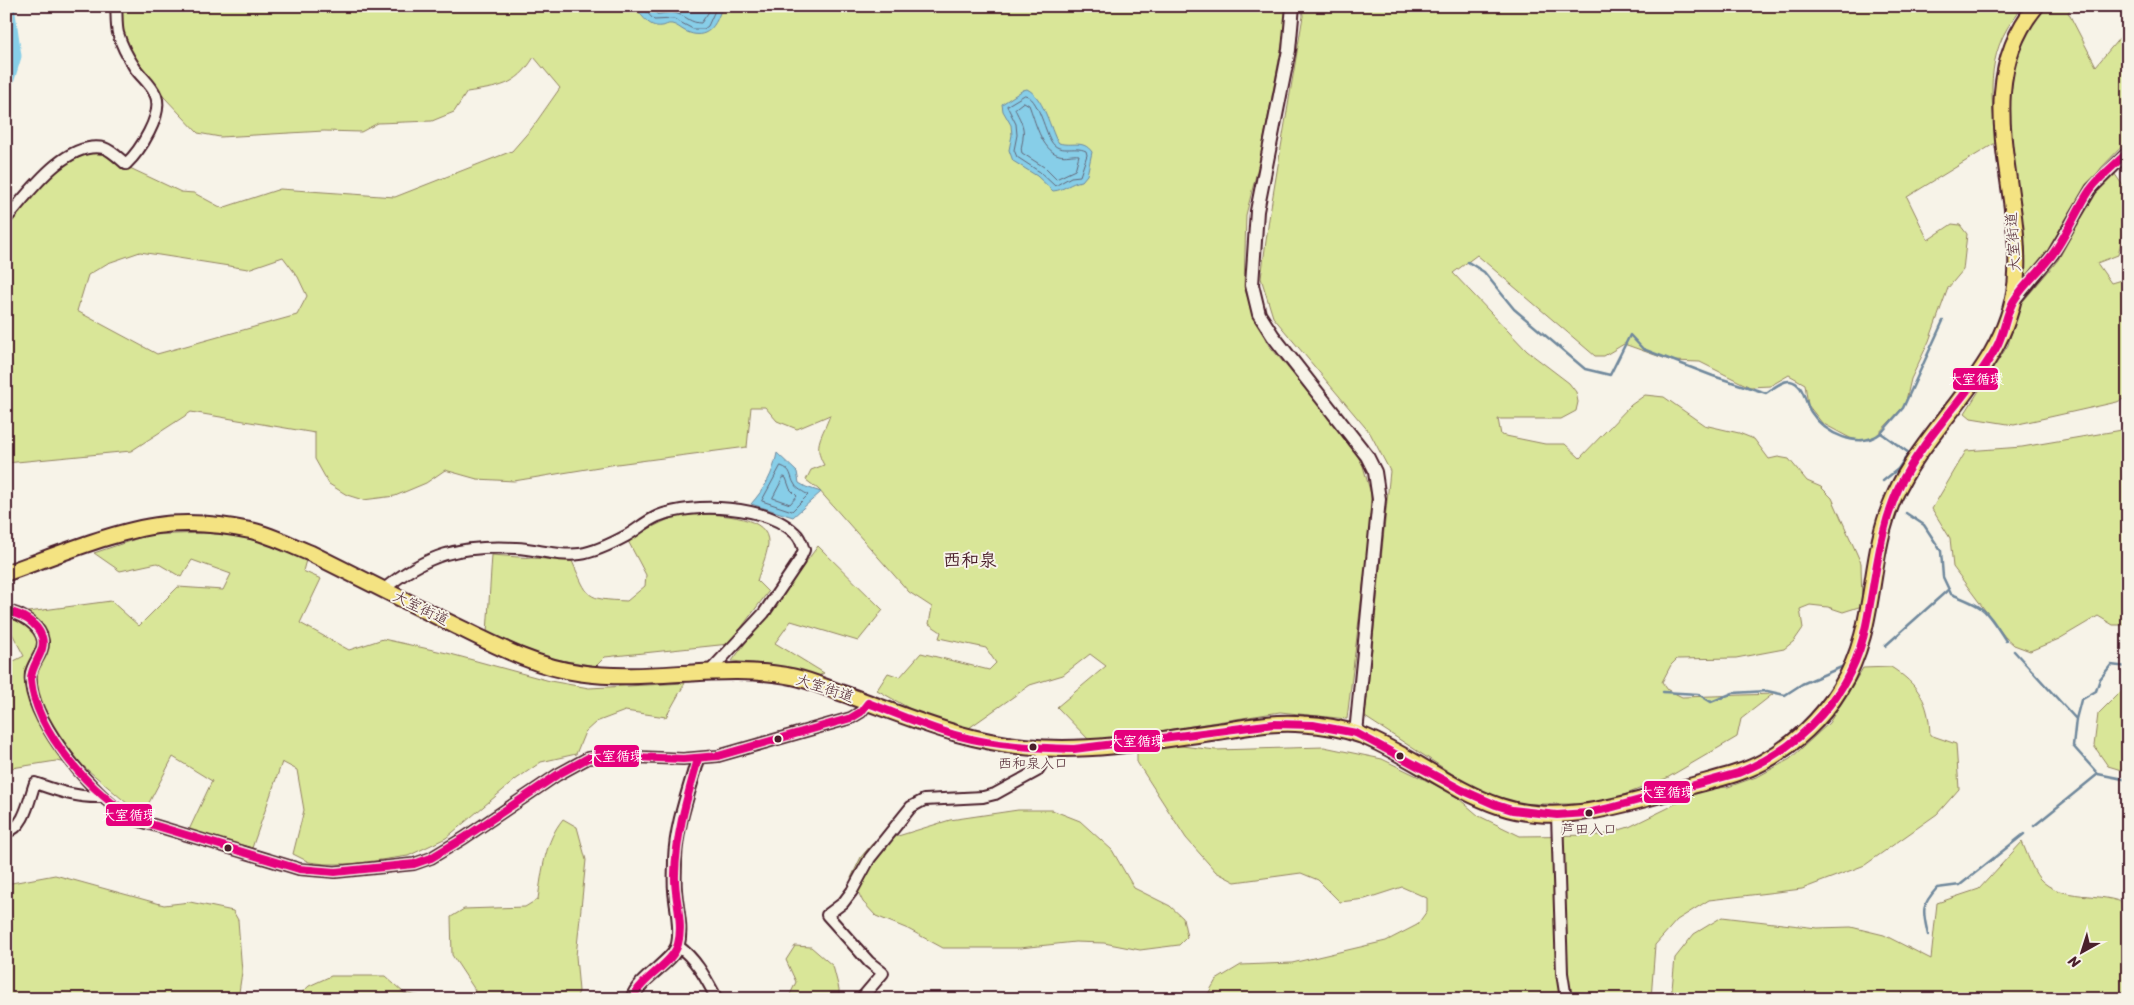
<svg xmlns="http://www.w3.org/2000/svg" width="2134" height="1005" font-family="Sriracha,'Klee One',sans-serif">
  <rect width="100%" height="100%" fill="#f7f3e8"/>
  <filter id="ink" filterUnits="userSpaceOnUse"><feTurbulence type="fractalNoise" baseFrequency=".02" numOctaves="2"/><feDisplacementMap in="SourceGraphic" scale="10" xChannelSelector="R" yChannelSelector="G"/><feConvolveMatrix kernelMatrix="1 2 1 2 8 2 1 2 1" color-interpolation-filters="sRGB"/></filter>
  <g filter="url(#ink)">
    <!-- green -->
    <path fill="#d9e698" stroke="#928262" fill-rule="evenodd" d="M119,6H1286L1284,34L1260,159L1246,215L1244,287L1254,316L1268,344L1351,444L1363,466L1371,494L1370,528L1347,719L1280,712L1091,742L1057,707L1106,666L1090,654L1063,675L1030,685L966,730L921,715L877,690L888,673L900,677L921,653L989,670L996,663L986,648L939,638L941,632L929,624L932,607L909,592L818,489L806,480L811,470L824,465C812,444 823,436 830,415L797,429L777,421L765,407H751L747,447L617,464L514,481L477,479L445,470L426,483L395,496L363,500L347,495L329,484L315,459V433L191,412L131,451L6,463V226L38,188L70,159L84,153L106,154L132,169L181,192L194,193L222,208L280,189L395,197L512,151L532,128L560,88L534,57C516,87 498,87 467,92L454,112L432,121L378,123L361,132L324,131L220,137L198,133L164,97L137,66L121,31ZM140,252L248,269L283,257L298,277L307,296L297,315L157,354L77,311L88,275L108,263Z
      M1302,6H2024C1986,46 1989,91 1997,142L1907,197L1928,240L1952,224L1960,225L1967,234L1963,270L1948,288L1929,341L1911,379L1905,405L1876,436L1862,441L1850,438L1822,423L1808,405L1805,384L1789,375L1770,386L1750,387L1700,362L1672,361L1624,344L1604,356H1595L1477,255L1453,273L1527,351L1569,383L1576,392L1578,402L1576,411L1561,419H1498L1501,435L1545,444H1565L1580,458L1631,405L1645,395L1664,397L1704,425L1739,433L1754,439L1769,459L1778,457L1789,459L1807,481L1821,487L1832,498L1861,563L1862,606L1843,612L1828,607L1810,605L1800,609L1803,628L1794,641L1784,649L1736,658L1677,659L1671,665L1662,682L1668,690L1682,697L1773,694L1741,719L1737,737L1667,778L1601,804H1521L1477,790L1365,717L1390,471L1370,433L1273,317L1261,278L1269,219L1303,16Z
      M2047,6H2073L2068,12L2096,66L2121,36L2128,37V140L2101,168L2078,202L2055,241L2028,278L2022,272L2011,148L2010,89L2019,49L2030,23Z
      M2114,173L2124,187L2122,198L2128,202V210L2118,255L2097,263L2111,283L2128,278V397L2117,402L2014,425L1971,418L1965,413L2008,345L2019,306L2058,260L2095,192Z
      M2128,429V625H2113L2098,616L2059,639L2030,651L2014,645L2005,637L1953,567L1950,538L1932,509L1966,451L2022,447Z
      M701,513C720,516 770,515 768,544C767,556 760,570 757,581L768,592L729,644L605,657L596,666L548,658L487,633L492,555L572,561C589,599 585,599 627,601L645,586L646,575L627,539L669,519Z
      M204,533L248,537L306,560L303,571L321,579L300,623L349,650L383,639L447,653L550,681L589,688L685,683L666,717L625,711L596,722L585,732L576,754L541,762L515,780L446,838L408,856L353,864H325L309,862L293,854L304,810L297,770L282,762L252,848L189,830L212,781L173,757L142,816L82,765L56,761L12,768L6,772V665L24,656L6,622L28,612L111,601L139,626L178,587L223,590L231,574L192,560L181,577L157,563L120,571L94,553L148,535Z
      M818,546L883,610L858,641L791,621L775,643L824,673L817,677L773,665L732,661Z
      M1891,667C1919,685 1929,702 1930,735L1956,744L1959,789L1937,814L1865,865L1802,889L1709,900L1677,920L1655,945L1651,999H1205L1216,980L1241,965L1292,963L1386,941L1417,925L1427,911V898L1402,887L1365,899L1340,902L1318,880L1301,873L1235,882L1216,872L1186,838L1137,762V741L1216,750L1324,747L1382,759L1452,793L1479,816L1520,836L1603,835L1629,827L1668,808L1698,790L1728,787L1759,776L1790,759L1829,723L1863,668Z
      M2128,684V772L2108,766L2094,746L2098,714Z
      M1018,810H1052L1080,821L1112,850L1134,888L1170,906L1183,918L1187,937L1179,945L1140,950L1104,943L1075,942L1020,948H943L908,929L876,916L863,902L851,878L861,857L872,844L950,820Z
      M563,819L577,827L586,860L576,956L579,991L576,999H470L475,990L452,955L451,917L464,909L525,907L538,899C542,871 545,841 563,819Z
      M2022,842C2027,853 2032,869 2039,878C2061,903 2101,890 2128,905V999H1671L1675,958L1694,934L1722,917L1817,928L1851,927L1884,935L1931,959L1937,903L1979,889Z
      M55,875L164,905L190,902L233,911L238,920L242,972L238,999H6V884Z
      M795,946L811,947L833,966L839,989V999H788L796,982L786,960Z
      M331,976H385L404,993L432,999H295L309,986Z"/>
    <!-- water -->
    <path fill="#87cee8" stroke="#6f889c" d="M635,6H722C717,25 707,42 685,31C681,29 677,25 672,24C667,23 666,26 661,26C649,28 641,15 635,6Z
      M1027,89C1043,97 1049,124 1056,139L1059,143C1072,147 1083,139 1092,152L1087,175L1082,181C1069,183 1065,190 1053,191L1037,176L1013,161L1009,150L1012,135L1011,125L1003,111L1002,104L1023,90Z
      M777,453L797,472L799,483L806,487L821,492L793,517L751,504C765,488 773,474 777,453Z"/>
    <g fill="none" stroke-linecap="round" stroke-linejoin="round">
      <!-- shore -->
      <path stroke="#626577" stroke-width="1" d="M641,6L654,20L674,19L693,29H704L708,26L717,6
        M648,6L657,14C664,14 670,11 678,14C687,17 691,23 701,23L708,13L711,6
        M1025,95C1038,97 1044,129 1051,141C1059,155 1074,145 1086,151L1087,155L1080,176L1071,177L1055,186L1040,172L1017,157L1014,150L1017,135L1016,124L1007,106Z
        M1024,102L1029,105C1035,120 1041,150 1059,155C1066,157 1072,154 1079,155L1075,170L1056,179L1044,167L1022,153C1020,147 1023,143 1023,137C1025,126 1019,118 1015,109Z
        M781,466C793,470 789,476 795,485C797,489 804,492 808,495L792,511L762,501Z
        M784,477L786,478L790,489L797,496L790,504L773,498Z"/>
      <!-- stream -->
      <path stroke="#6f889c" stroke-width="2.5" d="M1468,262L1484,272L1514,309L1585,369L1610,375L1630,335L1643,349L1713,376L1766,393C1773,389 1782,380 1790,381C1805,384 1804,402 1811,412C1825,434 1859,450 1881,433L1909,453L1898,469L1883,481
        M1882,432L1903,408L1943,321
        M1906,513L1924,525L1941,551L1943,577L1951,594C1986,607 1986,610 2006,641
        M1885,646L1949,589
        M2014,651L2076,719L2073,746L2098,774L2128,780
        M1663,692L1698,694L1711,702L1733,693L1767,691L1785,695L1802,684L1844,666
        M2076,719L2081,700L2096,691L2100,679L2111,665L2128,667
        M2034,826L2098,774
        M1928,935C1923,911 1920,907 1937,888L1960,885L2024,834"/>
      <!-- river -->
      <path stroke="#87cee8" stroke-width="15" d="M6,82L14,56L7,6"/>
      <defs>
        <path id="minor" d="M6,219C28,194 65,140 104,148C111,150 120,159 126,164C140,151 163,115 156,96C152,85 141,77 135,68C129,59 121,44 118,33C116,25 117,15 116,6
          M2014,301L2053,254L2091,189L2128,152
          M383,590C426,554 460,545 516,548C538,549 558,557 580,554C594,552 613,543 626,536C637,530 646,521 658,516C694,502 766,505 795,533C800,537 802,544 804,550L799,561L764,613L711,670
          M6,611C20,613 41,625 43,641C44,653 33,662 31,673C26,715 88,788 120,811C125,815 132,817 137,820L299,869L335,872L414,864L431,858L464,838L557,775L588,758L611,756L683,759L718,756L851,718L861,712L868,703
          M1557,815L1562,973L1566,999
          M6,832C25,828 29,799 35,783C58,791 77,798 102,797
          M678,946C697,960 706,979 717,999
          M861,999L883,973L869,962L827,915L843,903L852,891L870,858L911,807L924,800L983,797L995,794L1037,771L1041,765L1043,748"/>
        <path id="tertiary" d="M1293,6L1289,50L1257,211L1252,285L1259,314L1273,336L1367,456L1375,472L1379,499L1356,733
          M632,999C639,977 675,961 678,944C682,927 676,907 675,890C674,880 675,870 675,859C676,826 689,791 698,759"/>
        <path id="primary" d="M6,573C55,556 120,528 170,524C198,522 226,525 253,531C273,536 292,546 310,553C356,576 402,599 448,622C491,643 534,667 581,673C652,683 723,662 794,677C813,681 831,690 850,696C916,720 972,745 1044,748C1103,751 1162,739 1221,731C1248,727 1276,721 1303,724C1322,725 1344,729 1361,735C1409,754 1450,789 1499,806C1561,827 1624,804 1684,788C1711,780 1739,775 1763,762C1794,745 1822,719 1840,689C1879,626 1866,560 1894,497C1928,421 2007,369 2016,282C2024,189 1968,89 2036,6"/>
      </defs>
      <!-- minor casing -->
      <use href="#minor" stroke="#4a1f2b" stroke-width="14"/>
      <!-- tertiary casing -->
      <use href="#tertiary" stroke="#4a1f2b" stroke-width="16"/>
      <!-- primary casing -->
      <use href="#primary" stroke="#4a1f2b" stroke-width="19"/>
      <!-- minor -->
      <use href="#minor" stroke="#f7f3e8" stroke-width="10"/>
      <!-- tertiary -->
      <use href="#tertiary" stroke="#f7f3e8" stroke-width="12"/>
      <!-- primary -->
      <use href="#primary" stroke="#f4e382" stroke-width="15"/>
      <defs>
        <path id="bus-1" d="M6,611C21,614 37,622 42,637C47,652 30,665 31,680C35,731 94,797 137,820L299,869L335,872L414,864L431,858L464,838L557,775L588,758L611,756L683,759L718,756L851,718L861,712L868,703
          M868,703C898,714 928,728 959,736C996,746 1036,748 1074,749L1274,724L1313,725L1356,733L1462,790L1496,805L1512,810L1557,815L1587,813L1610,808L1738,773C1802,748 1853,693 1866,625C1876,577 1879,529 1900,485C1924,436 1969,396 1996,348C2004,334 2006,314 2013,302C2023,285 2040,271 2052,255C2067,235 2076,211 2090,190C2100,176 2116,164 2128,152
          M632,999C642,977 673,964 678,944C684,922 674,897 675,875C676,834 687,798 698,759"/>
      </defs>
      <!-- bus-1 casing -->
      <use href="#bus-1" stroke="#f7f3e8" stroke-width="11"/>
      <!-- bus-1 -->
      <use href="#bus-1" stroke="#e5007d" stroke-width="8"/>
    </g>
  </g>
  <!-- markers -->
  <g fill="#4a1f2b" stroke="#f7f3e8" stroke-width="2">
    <circle cx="778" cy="739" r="4.5"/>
    <circle cx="1033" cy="747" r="4.5"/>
    <circle cx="1400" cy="756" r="4.5"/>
    <circle cx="1589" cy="813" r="4.5"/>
    <circle cx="228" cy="848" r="4.5"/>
  </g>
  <g text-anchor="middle" stroke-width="4" stroke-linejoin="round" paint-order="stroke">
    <!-- bus labels -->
    <g font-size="14" fill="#4a1f2b" stroke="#f7f3e8">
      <text x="1033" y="768">西和泉入口</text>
      <text x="1589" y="834">芦田入口</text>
    </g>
    <!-- street labels -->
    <g font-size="15" fill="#4a1f2b" stroke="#f7f3e8">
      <text transform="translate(2013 242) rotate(-94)" y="5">大室街道</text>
      <text transform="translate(421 608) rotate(26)" y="5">大室街道</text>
      <text transform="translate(825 688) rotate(18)" y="5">大室街道</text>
    </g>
    <!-- quarter labels -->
    <g font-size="18" font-weight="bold" fill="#4a1f2b" stroke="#f7f3e8">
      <text x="970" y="566">西和泉</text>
    </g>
  </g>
  <g stroke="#f7f3e8" stroke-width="2">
    <rect x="1952" y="367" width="47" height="24" rx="5" fill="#e5007d"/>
    <rect x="1113" y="729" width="48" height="24" rx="5" fill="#e5007d"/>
    <rect x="593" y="744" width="47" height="24" rx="5" fill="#e5007d"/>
    <rect x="1643" y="780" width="48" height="24" rx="5" fill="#e5007d"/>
    <rect x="105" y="803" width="48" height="24" rx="5" fill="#e5007d"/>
  </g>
  <g font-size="14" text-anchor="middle" font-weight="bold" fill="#fff">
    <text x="1976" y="384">大室循環</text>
    <text x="1137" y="746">大室循環</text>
    <text x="616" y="761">大室循環</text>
    <text x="1667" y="797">大室循環</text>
    <text x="129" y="820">大室循環</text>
  </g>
  <!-- margin -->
  <rect width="2134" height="1005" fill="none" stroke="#f7f3e8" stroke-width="25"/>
  <rect x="12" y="12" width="2109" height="980" fill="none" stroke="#4a1f2b" stroke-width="2" filter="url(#ink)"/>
  <!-- north arrow -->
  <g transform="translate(2082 952) rotate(219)" stroke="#f7f3e8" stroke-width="4" paint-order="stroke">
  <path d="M0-4L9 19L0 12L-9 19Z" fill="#4a1f2b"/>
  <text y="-8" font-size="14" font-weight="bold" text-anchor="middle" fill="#4a1f2b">N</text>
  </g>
</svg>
